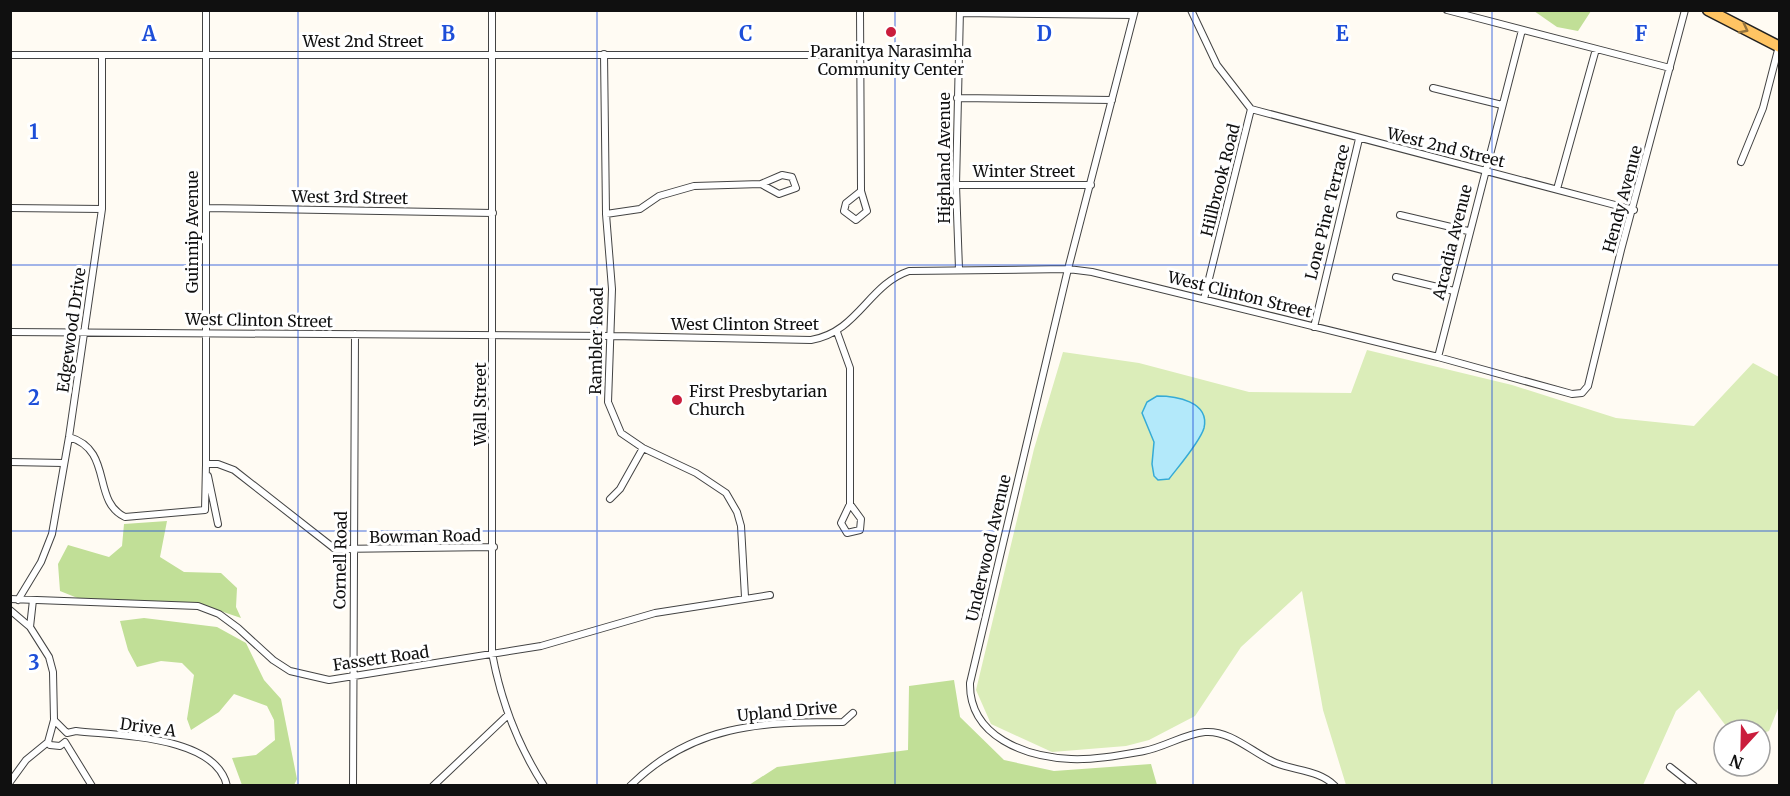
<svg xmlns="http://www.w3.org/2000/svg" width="1790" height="796" font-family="Merriweather,serif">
  <rect width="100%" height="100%" fill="#fffbf3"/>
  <!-- green -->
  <path fill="#dbedb9" d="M1367,350L1512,385L1616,418L1694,426L1753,363L1779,377V706L1769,731L1760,734V730H1729L1699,690L1676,711L1643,785H1346L1323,710L1302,591L1241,647L1195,716L1149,740L1126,746L1052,752L991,724L976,690L1034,449L1063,352L1139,363L1249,392L1351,393Z"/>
  <!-- forest -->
  <path fill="#c1df97" d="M1534,11H1591L1578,31L1557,27Z
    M167,521L160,557L184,572L221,573L237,588L236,607L241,618L197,603L80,599L60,591L58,564L68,545L109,557L122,546L124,524Z
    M144,618L217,627L246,643L264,680L281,699L297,779L294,785H242L232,758L256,755L275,740L274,720L267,706L234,694L219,712L191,730L187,719L194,675L182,663L161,661L137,667L128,650L120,621Z
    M954,680L960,717L1004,760L1054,771L1151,764L1157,785H749L777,767L908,750L909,686Z"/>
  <!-- water -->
  <path fill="#b3e9fa" stroke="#35abd6" stroke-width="1.5" d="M1157,396C1175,396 1210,401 1204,428C1200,442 1178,467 1169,479L1158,480L1154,476L1152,464L1154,442L1142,413L1147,402Z"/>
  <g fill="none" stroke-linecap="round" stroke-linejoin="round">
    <defs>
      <path id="minor" d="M206,10V466
        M492,10V653C501,702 517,744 544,786
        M860,10L861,191
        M1135,10L1068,269L970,683C969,737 1026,757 1071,759C1095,760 1121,755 1144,751C1165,747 1184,734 1205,732C1231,730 1254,754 1276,763C1296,771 1319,770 1335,786
        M1191,10L1217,65L1251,109L1204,299
        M1447,10L1670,68
        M960,13L1133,15
        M604,54L606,214L612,289L608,402L621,433L643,448L696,473L726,493L737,512L741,526L745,597
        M10,55H859
        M1433,88L1502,105
        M957,98L1112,100
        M1251,109L1634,210
        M1741,162L1763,108L1779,46
        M782,175L792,177L796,188L779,194L761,184Z
        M956,185H1091
        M1557,189L1596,49
        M861,191L867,211L856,220L844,211L846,203Z
        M10,208L102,209
        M206,208L493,213
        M606,214L640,209L659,196L694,186L761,184
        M1400,215L1468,231
        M959,269L956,185L960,10
        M1396,277L1454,291
        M1314,327L1359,139
        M10,332L612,336L811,340C858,332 868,285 909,271L1068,269L1092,272L1438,357L1572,394L1582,393L1588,386L1621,250L1685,10
        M837,332L850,368V504
        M1438,357L1522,30
        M69,437C114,450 91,501 125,517L205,510L206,464H218L234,470L335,549L494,547
        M10,462L63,463
        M208,476L218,524
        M610,499L620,489L643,448
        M850,504L861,519L860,530L847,533L841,523Z
        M10,599L198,606L219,614L238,628L273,660L290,671L329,680L541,646L655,613L770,595
        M18,600L41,562L52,534L69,437L102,209V55
        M10,610L30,627
        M54,720L67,733L76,731C117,736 216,735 227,786
        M48,742L50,745L60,746L65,742L92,786
        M1670,767L1694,786
        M10,782L26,760L48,742L54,720L53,672L49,657L30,627L33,600
        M353,786L355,334
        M433,786L508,715
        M630,786C693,724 761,722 843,722L853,713"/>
      <path id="primary" d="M1708,10L1780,47"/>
    </defs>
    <!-- minor casing -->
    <use href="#minor" stroke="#434343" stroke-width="8"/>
    <!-- primary casing -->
    <use href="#primary" stroke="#212121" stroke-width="13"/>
    <!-- minor -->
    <use href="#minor" stroke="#fff" stroke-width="6"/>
    <!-- primary -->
    <use href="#primary" stroke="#ffc463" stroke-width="10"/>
  </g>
  <!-- one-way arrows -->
  <defs><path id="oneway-chevron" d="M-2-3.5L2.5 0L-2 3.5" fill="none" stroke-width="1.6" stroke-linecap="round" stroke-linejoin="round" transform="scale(1.5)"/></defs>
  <use stroke="#93733e" href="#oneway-chevron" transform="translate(1744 29) rotate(27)"/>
  <!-- grid -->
  <path fill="none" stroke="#1d4ed8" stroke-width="1.5" stroke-opacity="0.55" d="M298,10V786M597,10V786M895,10V786M1193,10V786M1492,10V786M10,265H1780M10,531H1780"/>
  <!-- markers -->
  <g fill="#ca1d3c" stroke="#fff" stroke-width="2">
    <circle cx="891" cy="32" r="6"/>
    <circle cx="677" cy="400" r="6"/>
  </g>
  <g text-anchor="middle" stroke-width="6" stroke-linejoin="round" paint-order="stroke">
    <!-- street labels -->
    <g font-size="16" fill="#101010" stroke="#fff">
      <text x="363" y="47">West 2nd Street</text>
      <text transform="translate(1446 147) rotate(14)" y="6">West 2nd Street</text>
      <text transform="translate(944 158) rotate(-90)" y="6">Highland Avenue</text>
      <text x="1024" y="177">Winter Street</text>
      <text transform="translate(1220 180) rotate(-76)" y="6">Hillbrook Road</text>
      <text transform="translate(350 197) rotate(1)" y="6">West 3rd Street</text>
      <text transform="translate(1622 199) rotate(-75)" y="6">Hendy Avenue</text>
      <text transform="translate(1327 212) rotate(-76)" y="6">Lone Pine Terrace</text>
      <text transform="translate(192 232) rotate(-90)" y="6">Guinnip Avenue</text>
      <text transform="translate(1452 242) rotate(-76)" y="6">Arcadia Avenue</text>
      <text transform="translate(1240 294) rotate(14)" y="6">West Clinton Street</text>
      <text transform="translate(259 320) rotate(1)" y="6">West Clinton Street</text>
      <text x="745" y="330">West Clinton Street</text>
      <text transform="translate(71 330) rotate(-82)" y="6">Edgewood Drive</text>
      <text transform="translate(596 341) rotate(-89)" y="6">Rambler Road</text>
      <text transform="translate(480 404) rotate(-90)" y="6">Wall Street</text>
      <text transform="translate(425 536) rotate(-1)" y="6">Bowman Road</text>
      <text transform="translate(988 548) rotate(-77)" y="6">Underwood Avenue</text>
      <text transform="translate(340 560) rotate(-89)" y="6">Cornell Road</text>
      <text transform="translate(381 658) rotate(-8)" y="6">Fassett Road</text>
      <text transform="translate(787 711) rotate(-5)" y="6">Upland Drive</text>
      <text transform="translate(148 727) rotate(8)" y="6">Drive A</text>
    </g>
    <!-- poi labels -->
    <g font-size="16" fill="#101010" stroke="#fff">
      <text x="891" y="57">Paranitya Narasimha<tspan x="891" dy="18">Community Center</tspan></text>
      <text x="689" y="397" text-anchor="start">First Presbytarian<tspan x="689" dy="18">Church</tspan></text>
    </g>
  </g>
  <g font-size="20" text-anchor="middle" font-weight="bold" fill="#1d4ed8" stroke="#fff" stroke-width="6" stroke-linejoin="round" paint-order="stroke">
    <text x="149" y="41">A</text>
    <text x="448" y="41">B</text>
    <text x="746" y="41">C</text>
    <text x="1044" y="41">D</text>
    <text x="1342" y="41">E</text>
    <text x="1641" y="41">F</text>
    <text x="34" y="139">1</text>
    <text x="34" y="405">2</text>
    <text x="34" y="670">3</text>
  </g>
  <!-- border -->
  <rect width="1790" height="796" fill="none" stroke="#101010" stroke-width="24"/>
  <!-- north arrow -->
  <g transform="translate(1742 748) rotate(202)"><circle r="28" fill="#ffffff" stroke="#9f9f9f" stroke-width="1.5"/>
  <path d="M0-4.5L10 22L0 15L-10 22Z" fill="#ca1d3c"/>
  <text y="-9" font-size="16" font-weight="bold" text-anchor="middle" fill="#101010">N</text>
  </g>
</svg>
